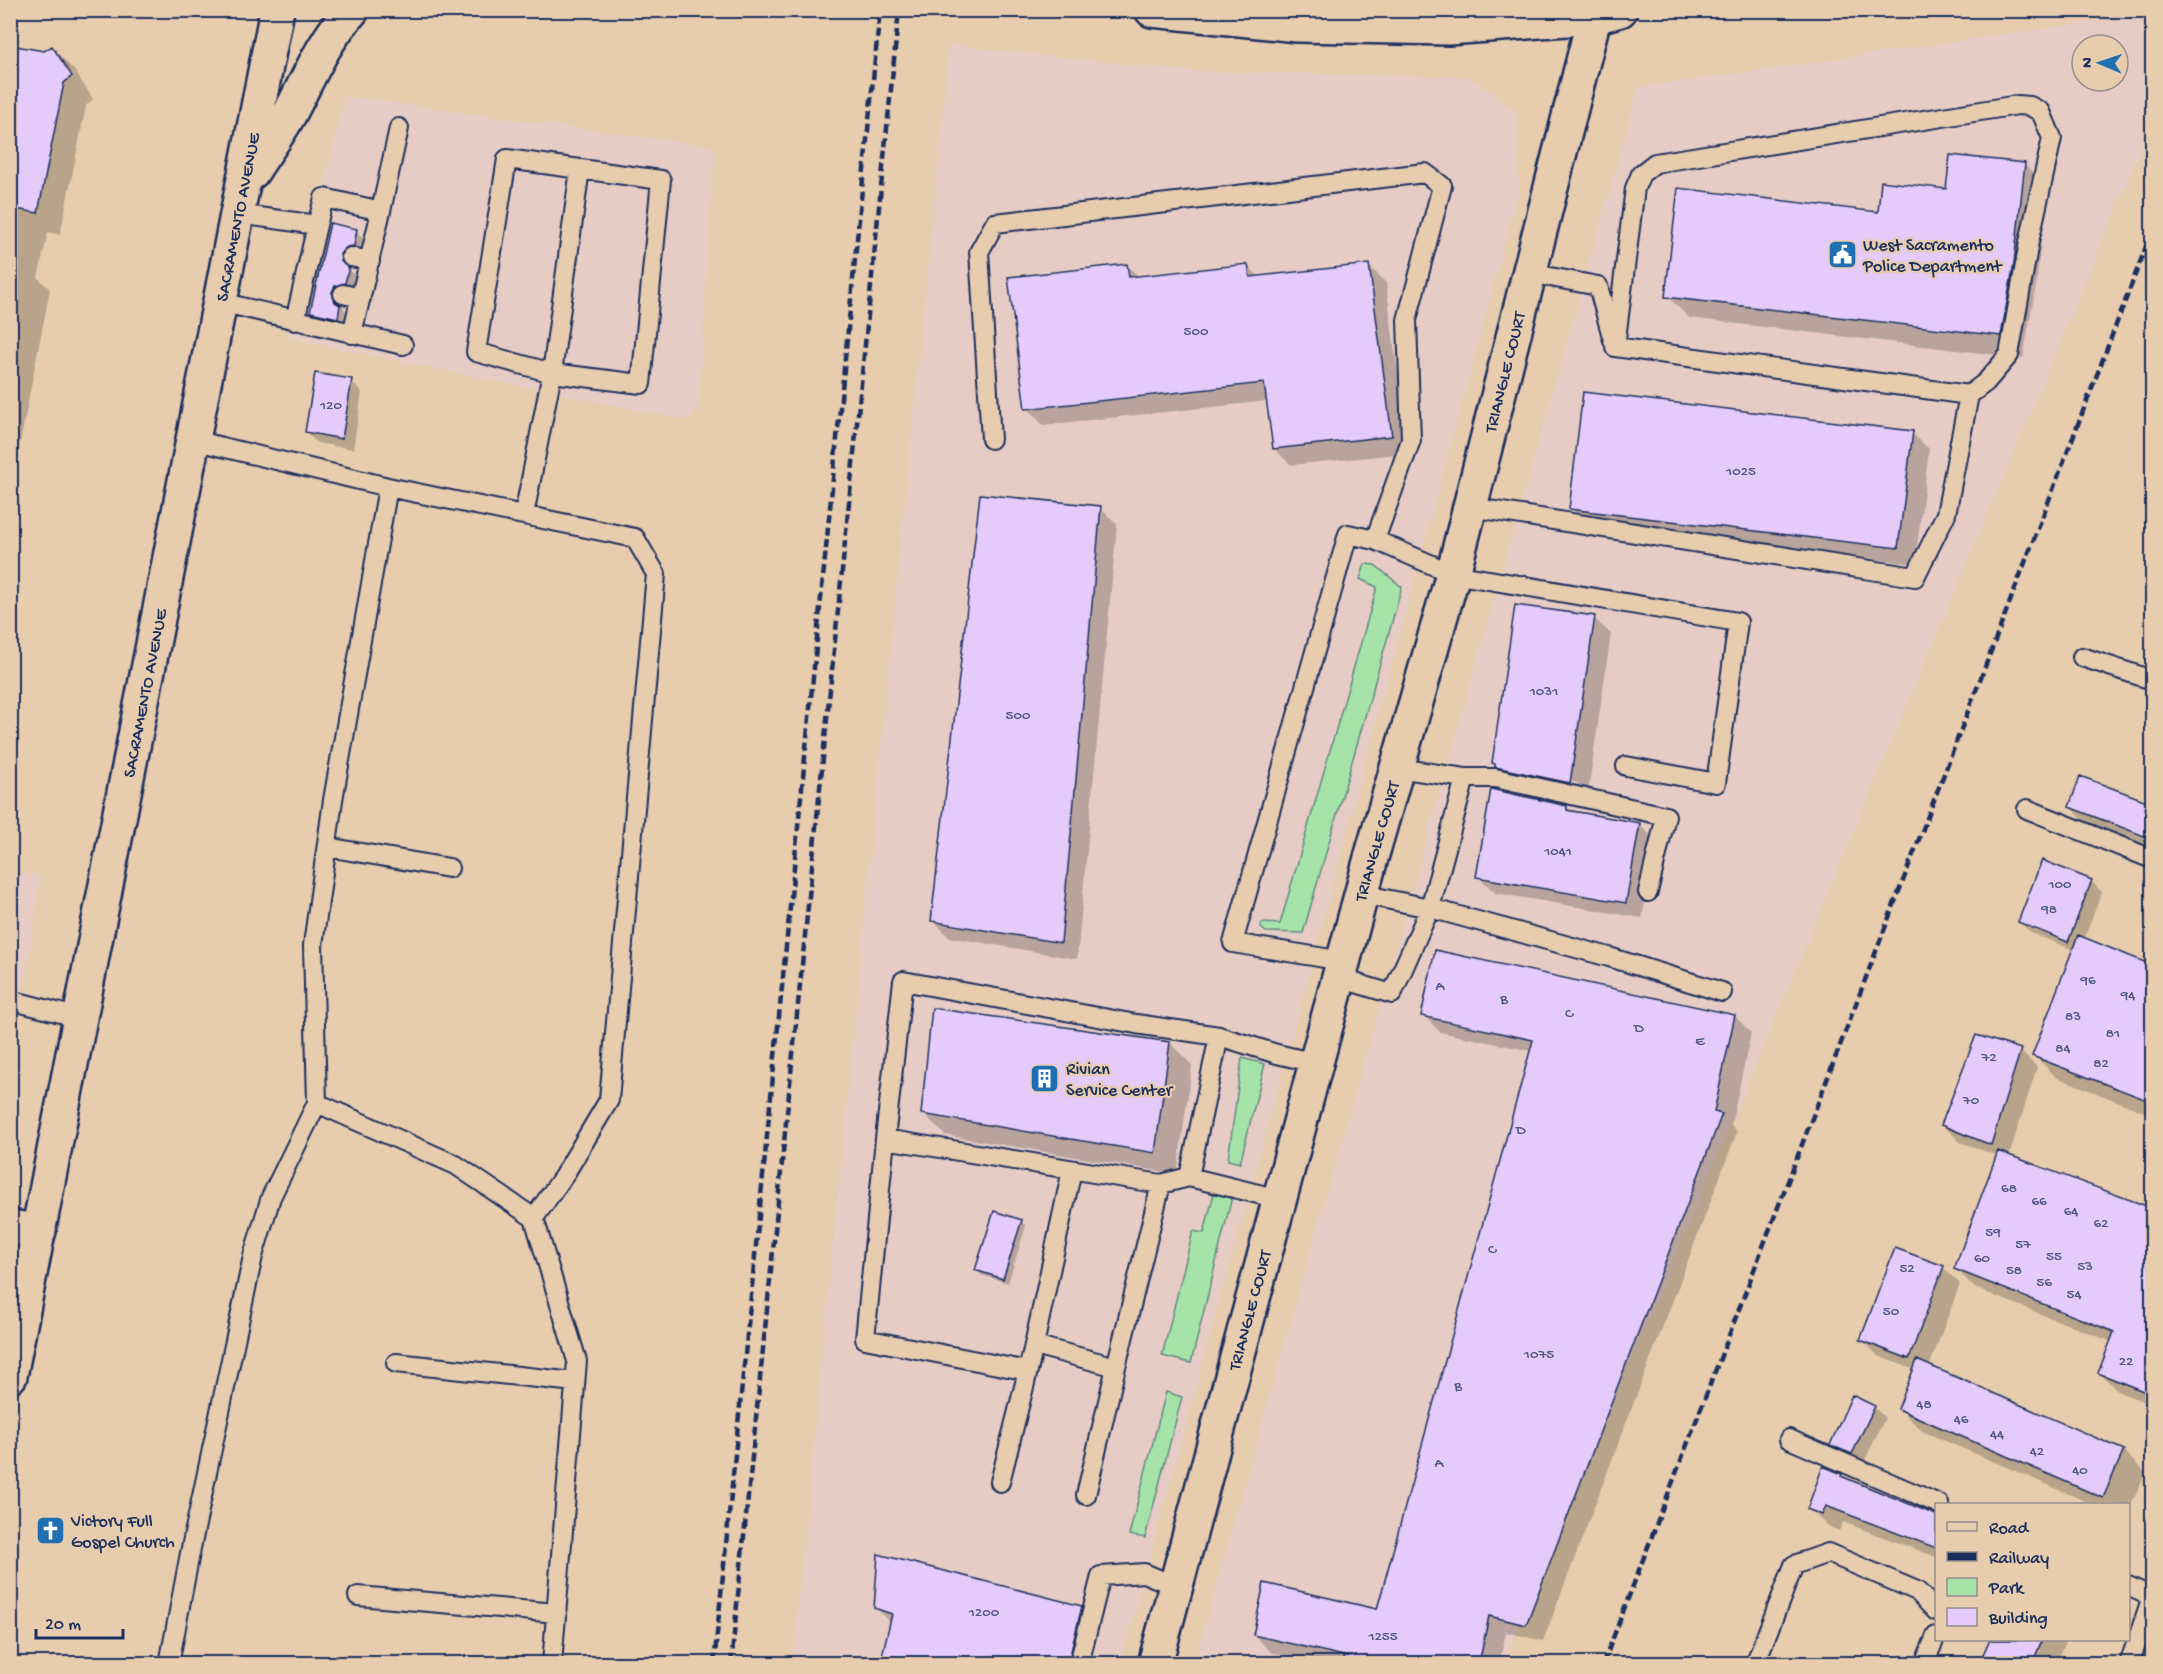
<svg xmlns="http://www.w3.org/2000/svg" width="2163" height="1674" font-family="'Gochi Hand',sans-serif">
  <rect width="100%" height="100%" fill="#e7ccae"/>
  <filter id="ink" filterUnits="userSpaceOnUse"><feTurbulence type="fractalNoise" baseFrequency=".0167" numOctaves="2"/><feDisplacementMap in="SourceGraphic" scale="12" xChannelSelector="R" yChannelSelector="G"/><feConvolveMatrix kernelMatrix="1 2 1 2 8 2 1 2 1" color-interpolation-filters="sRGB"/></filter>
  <g filter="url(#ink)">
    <!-- built -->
    <path fill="#e6ccc5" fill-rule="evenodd" d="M2152,13V63L2140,152L1504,1663L1194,1664L1638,88ZM2082,45H2118V81H2082Z
      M949,45L1189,71L1470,77L1517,112L1519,190L1305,988L1121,1663L792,1664Z
      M344,96L715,147L698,407L690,421L288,338Z
      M11,873L41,875L31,946L11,1045Z"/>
    <!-- green -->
    <path fill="#a6e3a9" stroke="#608984" stroke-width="1.5" d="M1365,564L1375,565L1402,587L1303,933L1266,932L1261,928L1262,923L1280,924L1377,587L1360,579Z
      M1242,1058L1265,1064L1240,1163L1228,1160Z
      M1214,1193L1232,1197L1191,1363L1162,1356L1193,1231L1204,1233Z
      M1166,1392L1182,1397L1145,1538L1129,1535Z"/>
    <!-- shadow -->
    <path fill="#0003" fill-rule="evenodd" d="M10,47L44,53L52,48L74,70L93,99L86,106L60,235L48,232L38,278L50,289L17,458L10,457Z
      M2025,165L2047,187L2036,286L2023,358L1689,318L1667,296L1879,213Z
      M331,225L356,231L367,242L364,256L351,265V272L359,280L356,294L346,297L342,304L345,311L351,317L348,328L323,322L312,311Z
      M1127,265L1139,277L1248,266L1260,278L1369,266L1386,283L1408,453L1291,465L1274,449L1268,401L1043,425L1027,408Z
      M351,381L362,392L353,449L317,443L306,432Z
      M1912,433L1929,449L1915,564L1588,525L1571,508Z
      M1100,508L1117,524L1077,959L949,937L933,920Z
      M1594,618L1611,634L1587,799L1513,783L1496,766ZM1510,769L1578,783L1577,786L1510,772Z
      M2081,778L2152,805V848L2087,823L2070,807Z
      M1566,807L1572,812L1639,824L1656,841L1642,918L1495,893L1478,876Z
      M2091,881L2102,892L2084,939L2152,966V1115L2056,1077L2034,1055L2074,950L2031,933L2020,922Z
      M1423,1015L1735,1016L1751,1033L1731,1125L1737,1132L1543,1641L1506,1632L1499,1664H1323L1271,1652L1254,1635L1378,1611L1531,1051L1440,1032Z
      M1170,1043L1192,1065L1177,1174L945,1135L923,1113Z
      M2020,1051L2037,1067L2009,1156L2152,1210V1405L2119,1392L2100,1373L2112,1342L1975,1288L1956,1269L1998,1156L1960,1142L1943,1125Z
      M1021,1221L1026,1226L1008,1283L981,1275L976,1270Z
      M1943,1268L1960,1284L1929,1367L2123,1451L2146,1473L2128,1511V1504H2092L1922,1431L1900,1409L1915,1370L1878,1356L1862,1339Z
      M1874,1407L1885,1418L1863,1464L1843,1455L1832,1444Z
      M1841,1475L1846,1480L1936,1516V1557L1843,1522L1839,1531L1826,1525L1809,1508Z
      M1081,1607L1098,1624L1089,1664H882L891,1623L876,1608Z
      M1992,1640H2066L2055,1664H1981Z"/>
    <!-- building -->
    <path fill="#e4cbfa" stroke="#1b2f5e" stroke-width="1.5" d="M10,45L44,51L52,46L72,76L64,83L38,213L10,208Z
      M1950,155L2025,163L2014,263L2001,336L1665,297L1678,188L1878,212L1881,181L1946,189Z
      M330,223L357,229L354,246L347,247L340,254L341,261L349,268L345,283L335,286L332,292L335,302L340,305L338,318L310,312Z
      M1127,264L1129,277L1248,264L1250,277L1369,264L1392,436L1273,449L1264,383L1025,409L1008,277Z
      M315,373L352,379L342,439L305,432Z
      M1583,392L1913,431L1898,548L1569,509Z
      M980,494L1101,506L1061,943L931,921Z
      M1515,605L1595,616L1570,783L1495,767V764L1492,763Z
      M2080,776L2152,803V839L2069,807Z
      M1491,789L1567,806V810L1640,823L1626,903L1476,877Z
      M2042,860L2092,880L2068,942L2018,922Z
      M2078,935L2152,965V1102L2032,1056Z
      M1435,950L1735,1015L1714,1112L1722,1114L1526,1625L1489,1616L1479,1664H1342L1344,1656L1253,1635L1264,1583L1377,1609L1533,1040L1421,1016Z
      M932,1008L1170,1042L1155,1153L921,1114Z
      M1976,1035L2021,1049L1991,1145L1941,1125Z
      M1998,1151L2152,1208V1381L2148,1393L2098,1373L2114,1332L1954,1269Z
      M994,1211L1022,1220L1003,1279L975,1270Z
      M1895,1248L1944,1266L1909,1359L1860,1340Z
      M1917,1360L2124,1450L2103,1498L1898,1409Z
      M1852,1395L1875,1406L1852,1454L1830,1445Z
      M1823,1466L1842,1474L1841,1476L1936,1515V1548L1826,1506L1822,1515L1807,1509Z
      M878,1554L1082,1606L1068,1664H880L892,1614L874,1608Z
      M1990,1640H2042L2032,1664H1979Z"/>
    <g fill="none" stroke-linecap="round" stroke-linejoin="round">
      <defs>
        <path id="service" d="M381,211L399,128
          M238,214L317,225L324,198L381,211L352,334
          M351,257L370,261
          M1529,273L1598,286L1613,340
          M343,294L361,298
          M220,302L403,345
          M295,321L317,225
          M1615,347L1635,188L1641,174L1655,163L2018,105L2030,106L2041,112L2052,138L2029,242L2009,355L1986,382L1969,395
          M991,439L979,252L995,223L1425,173L1442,186L1407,320L1411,440L1375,540L1453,574L1738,622L1716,783L1626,766
          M193,440L388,487L635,538L656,574L609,1100L563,1177L534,1218
          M1470,507L1915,577L1946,514L1969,395L1615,347
          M524,515L552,373L641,384L661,180L507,159L476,352L552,373L580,169
          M2082,657L2152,680
          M1465,778H1495L1666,816L1648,892
          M2027,809L2152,859
          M327,847L449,868
          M1361,894L1430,908L1465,778L1397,768
          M1343,961L1233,943L1348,534L1375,540
          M1339,978L1392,994L1430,908L1609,957L1722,992
          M10,1000L80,1018
          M317,1103L456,1165L534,1218L577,1361L552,1664
          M885,1139L865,1339L1028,1371L1034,1345L1116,1367L1161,1184
          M1189,1177L1219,1036
          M1279,1199L1189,1177L1161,1184L885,1139L903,981L1136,1024L1219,1036L1277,1054L1316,1063
          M1034,1345L1072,1170
          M396,1363L575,1382
          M1789,1439L1939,1504
          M1000,1482L1028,1371
          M1086,1495L1116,1367
          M2128,1586L2152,1597
          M358,1596L557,1613
          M169,1664L191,1548L253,1256L271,1197L317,1103L313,945L333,800L388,487
          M1079,1664L1101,1576L1144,1573L1175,1586
          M1755,1664L1794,1565L1828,1553L1917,1591L1936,1611
          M1924,1664L1936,1636
          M2129,1664L2152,1597"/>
        <path id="minor" d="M10,1227L39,1231
          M1155,1664L1371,858L1453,574L1596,10"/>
        <path id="secondary" d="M1152,10L1297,25L1448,28L1594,17L1620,10
          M252,172C265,151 281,131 292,109C310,75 325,39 352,10
          M10,1376L277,10"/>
      </defs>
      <!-- service casing -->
      <use href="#service" stroke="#1b2f5e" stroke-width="22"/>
      <!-- minor casing -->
      <use href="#minor" stroke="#1b2f5e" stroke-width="38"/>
      <!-- secondary casing -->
      <use href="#secondary" stroke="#1b2f5e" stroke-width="38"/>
      <!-- service -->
      <use href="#service" stroke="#e7ccae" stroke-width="18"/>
      <!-- minor -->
      <use href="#minor" stroke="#e7ccae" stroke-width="33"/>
      <!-- secondary -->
      <use href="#secondary" stroke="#e7ccae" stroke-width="33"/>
      <!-- rail -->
      <path stroke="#1b2f5e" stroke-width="4.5" stroke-dasharray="9 4.5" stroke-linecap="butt" d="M714,1664L880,10
        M731,1664L899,10
        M1603,1664L2152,231"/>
    </g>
  </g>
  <!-- icons -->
  <defs>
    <symbol id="civic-square" viewBox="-11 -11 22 22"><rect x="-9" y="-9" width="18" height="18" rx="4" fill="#1f6fb2" stroke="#e7ccae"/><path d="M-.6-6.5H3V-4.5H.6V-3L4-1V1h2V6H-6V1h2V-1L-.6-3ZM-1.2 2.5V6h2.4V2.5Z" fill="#fff"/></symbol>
    <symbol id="building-square" viewBox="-11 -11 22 22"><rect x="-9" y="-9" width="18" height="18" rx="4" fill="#1f6fb2" stroke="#e7ccae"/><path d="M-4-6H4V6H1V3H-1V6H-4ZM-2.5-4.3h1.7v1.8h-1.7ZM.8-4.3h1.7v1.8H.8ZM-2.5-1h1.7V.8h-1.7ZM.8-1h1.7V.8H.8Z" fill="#fff"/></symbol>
    <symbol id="church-square" viewBox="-11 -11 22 22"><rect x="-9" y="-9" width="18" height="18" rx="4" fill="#1f6fb2" stroke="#e7ccae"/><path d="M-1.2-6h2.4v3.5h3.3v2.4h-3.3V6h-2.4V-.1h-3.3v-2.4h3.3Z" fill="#fff"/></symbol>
  </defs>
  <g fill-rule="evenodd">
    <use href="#civic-square" x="1826" y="238" width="33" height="33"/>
    <use href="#building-square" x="1028" y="1062" width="33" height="33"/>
    <use href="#church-square" x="34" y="1514" width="33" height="33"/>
  </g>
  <g text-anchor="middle" stroke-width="4.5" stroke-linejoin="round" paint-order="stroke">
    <!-- number labels -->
    <g font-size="15" fill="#4d5685">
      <text x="1196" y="335">500</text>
      <text x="331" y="409">120</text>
      <text x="1741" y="475">1025</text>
      <text x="1544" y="695">1031</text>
      <text x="1018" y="719">500</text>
      <text x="1558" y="855">1041</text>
      <text x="2060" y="888">100</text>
      <text x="2049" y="913">98</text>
      <text x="2088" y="984">96</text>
      <text x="1440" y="990">A</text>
      <text x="2128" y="999">94</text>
      <text x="1504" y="1003">B</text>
      <text x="1569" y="1017">C</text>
      <text x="2073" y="1020">83</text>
      <text x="1639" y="1032">D</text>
      <text x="2113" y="1037">81</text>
      <text x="1700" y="1045">E</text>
      <text x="2063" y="1052">84</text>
      <text x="1989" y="1061">72</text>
      <text x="2101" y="1067">82</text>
      <text x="1971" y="1104">70</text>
      <text x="1521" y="1134">D</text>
      <text x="2009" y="1192">68</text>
      <text x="2039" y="1205">66</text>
      <text x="2071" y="1215">64</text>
      <text x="2101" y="1227">62</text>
      <text x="1993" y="1236">59</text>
      <text x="2023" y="1248">57</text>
      <text x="1492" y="1253">C</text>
      <text x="2054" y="1260">55</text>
      <text x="1982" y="1262">60</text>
      <text x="2085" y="1270">53</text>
      <text x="1907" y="1272">52</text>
      <text x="2014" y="1274">58</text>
      <text x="2044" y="1286">56</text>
      <text x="2074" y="1298">54</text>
      <text x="1891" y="1315">50</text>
      <text x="1539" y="1358">1075</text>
      <text x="2126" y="1365">22</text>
      <text x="1458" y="1390">B</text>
      <text x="1924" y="1408">48</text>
      <text x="1961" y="1423">46</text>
      <text x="1997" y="1438">44</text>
      <text x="2037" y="1455">42</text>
      <text x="1439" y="1467">A</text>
      <text x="2080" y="1474">40</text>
      <text x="984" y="1616">1200</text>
      <text x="1383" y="1640">1255</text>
    </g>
    <!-- street labels -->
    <g font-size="18" fill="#1b2f5e" stroke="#e7ccae">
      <text transform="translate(237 217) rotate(-79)" y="6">SACRAMENTO AVENUE</text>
      <text transform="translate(1504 372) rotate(-76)" y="6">TRIANGLE COURT</text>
      <text transform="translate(144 693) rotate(-79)" y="6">SACRAMENTO AVENUE</text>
      <text transform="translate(1376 841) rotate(-74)" y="6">TRIANGLE COURT</text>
      <text transform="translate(1249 1310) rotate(-75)" y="6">TRIANGLE COURT</text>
    </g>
    <!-- poi labels -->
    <g font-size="18" fill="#1b2f5e" stroke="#e7ccae" text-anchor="start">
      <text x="1863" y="250">West Sacramento<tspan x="1863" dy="21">Police Department</tspan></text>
      <text x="1066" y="1074">Rivian<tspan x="1066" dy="21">Service Center</tspan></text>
      <text x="71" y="1526">Victory Full<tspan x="71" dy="21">Gospel Church</tspan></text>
    </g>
  </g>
  <!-- margin -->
  <rect width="2163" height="1674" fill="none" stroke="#e7ccae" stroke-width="36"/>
  <rect x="18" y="18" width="2127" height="1638" fill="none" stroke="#1b2f5e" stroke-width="2" filter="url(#ink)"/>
  <!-- legend -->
  <rect x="1935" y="1503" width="195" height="138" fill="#e7ccae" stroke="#958d8e" stroke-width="1.5"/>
  <rect x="1947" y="1522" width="30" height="9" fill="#e7ccae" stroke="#958d8e" stroke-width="1.5"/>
  <text x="1989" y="1533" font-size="18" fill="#1b2f5e">Road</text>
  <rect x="1947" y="1552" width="30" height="9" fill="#1b2f5e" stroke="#958d8e" stroke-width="1.5"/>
  <text x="1989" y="1563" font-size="18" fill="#1b2f5e">Railway</text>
  <rect x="1947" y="1578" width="30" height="18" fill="#a6e3a9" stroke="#958d8e" stroke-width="1.5"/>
  <text x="1989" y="1593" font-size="18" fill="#1b2f5e">Park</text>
  <rect x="1947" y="1608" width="30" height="18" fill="#e4cbfa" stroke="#958d8e" stroke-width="1.5"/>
  <text x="1989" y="1623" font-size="18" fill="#1b2f5e">Building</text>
  <!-- north arrow -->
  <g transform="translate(2100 63) rotate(272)"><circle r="28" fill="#e7ccae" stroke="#958d8e" stroke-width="1.5"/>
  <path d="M0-4.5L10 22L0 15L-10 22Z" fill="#1f6fb2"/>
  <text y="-9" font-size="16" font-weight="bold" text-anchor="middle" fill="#1b2f5e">N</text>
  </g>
  <!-- scale -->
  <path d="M36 1629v9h87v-9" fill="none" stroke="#1b2f5e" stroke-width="3"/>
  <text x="45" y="1629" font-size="18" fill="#1b2f5e" stroke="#e7ccae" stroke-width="4.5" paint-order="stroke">20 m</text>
</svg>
